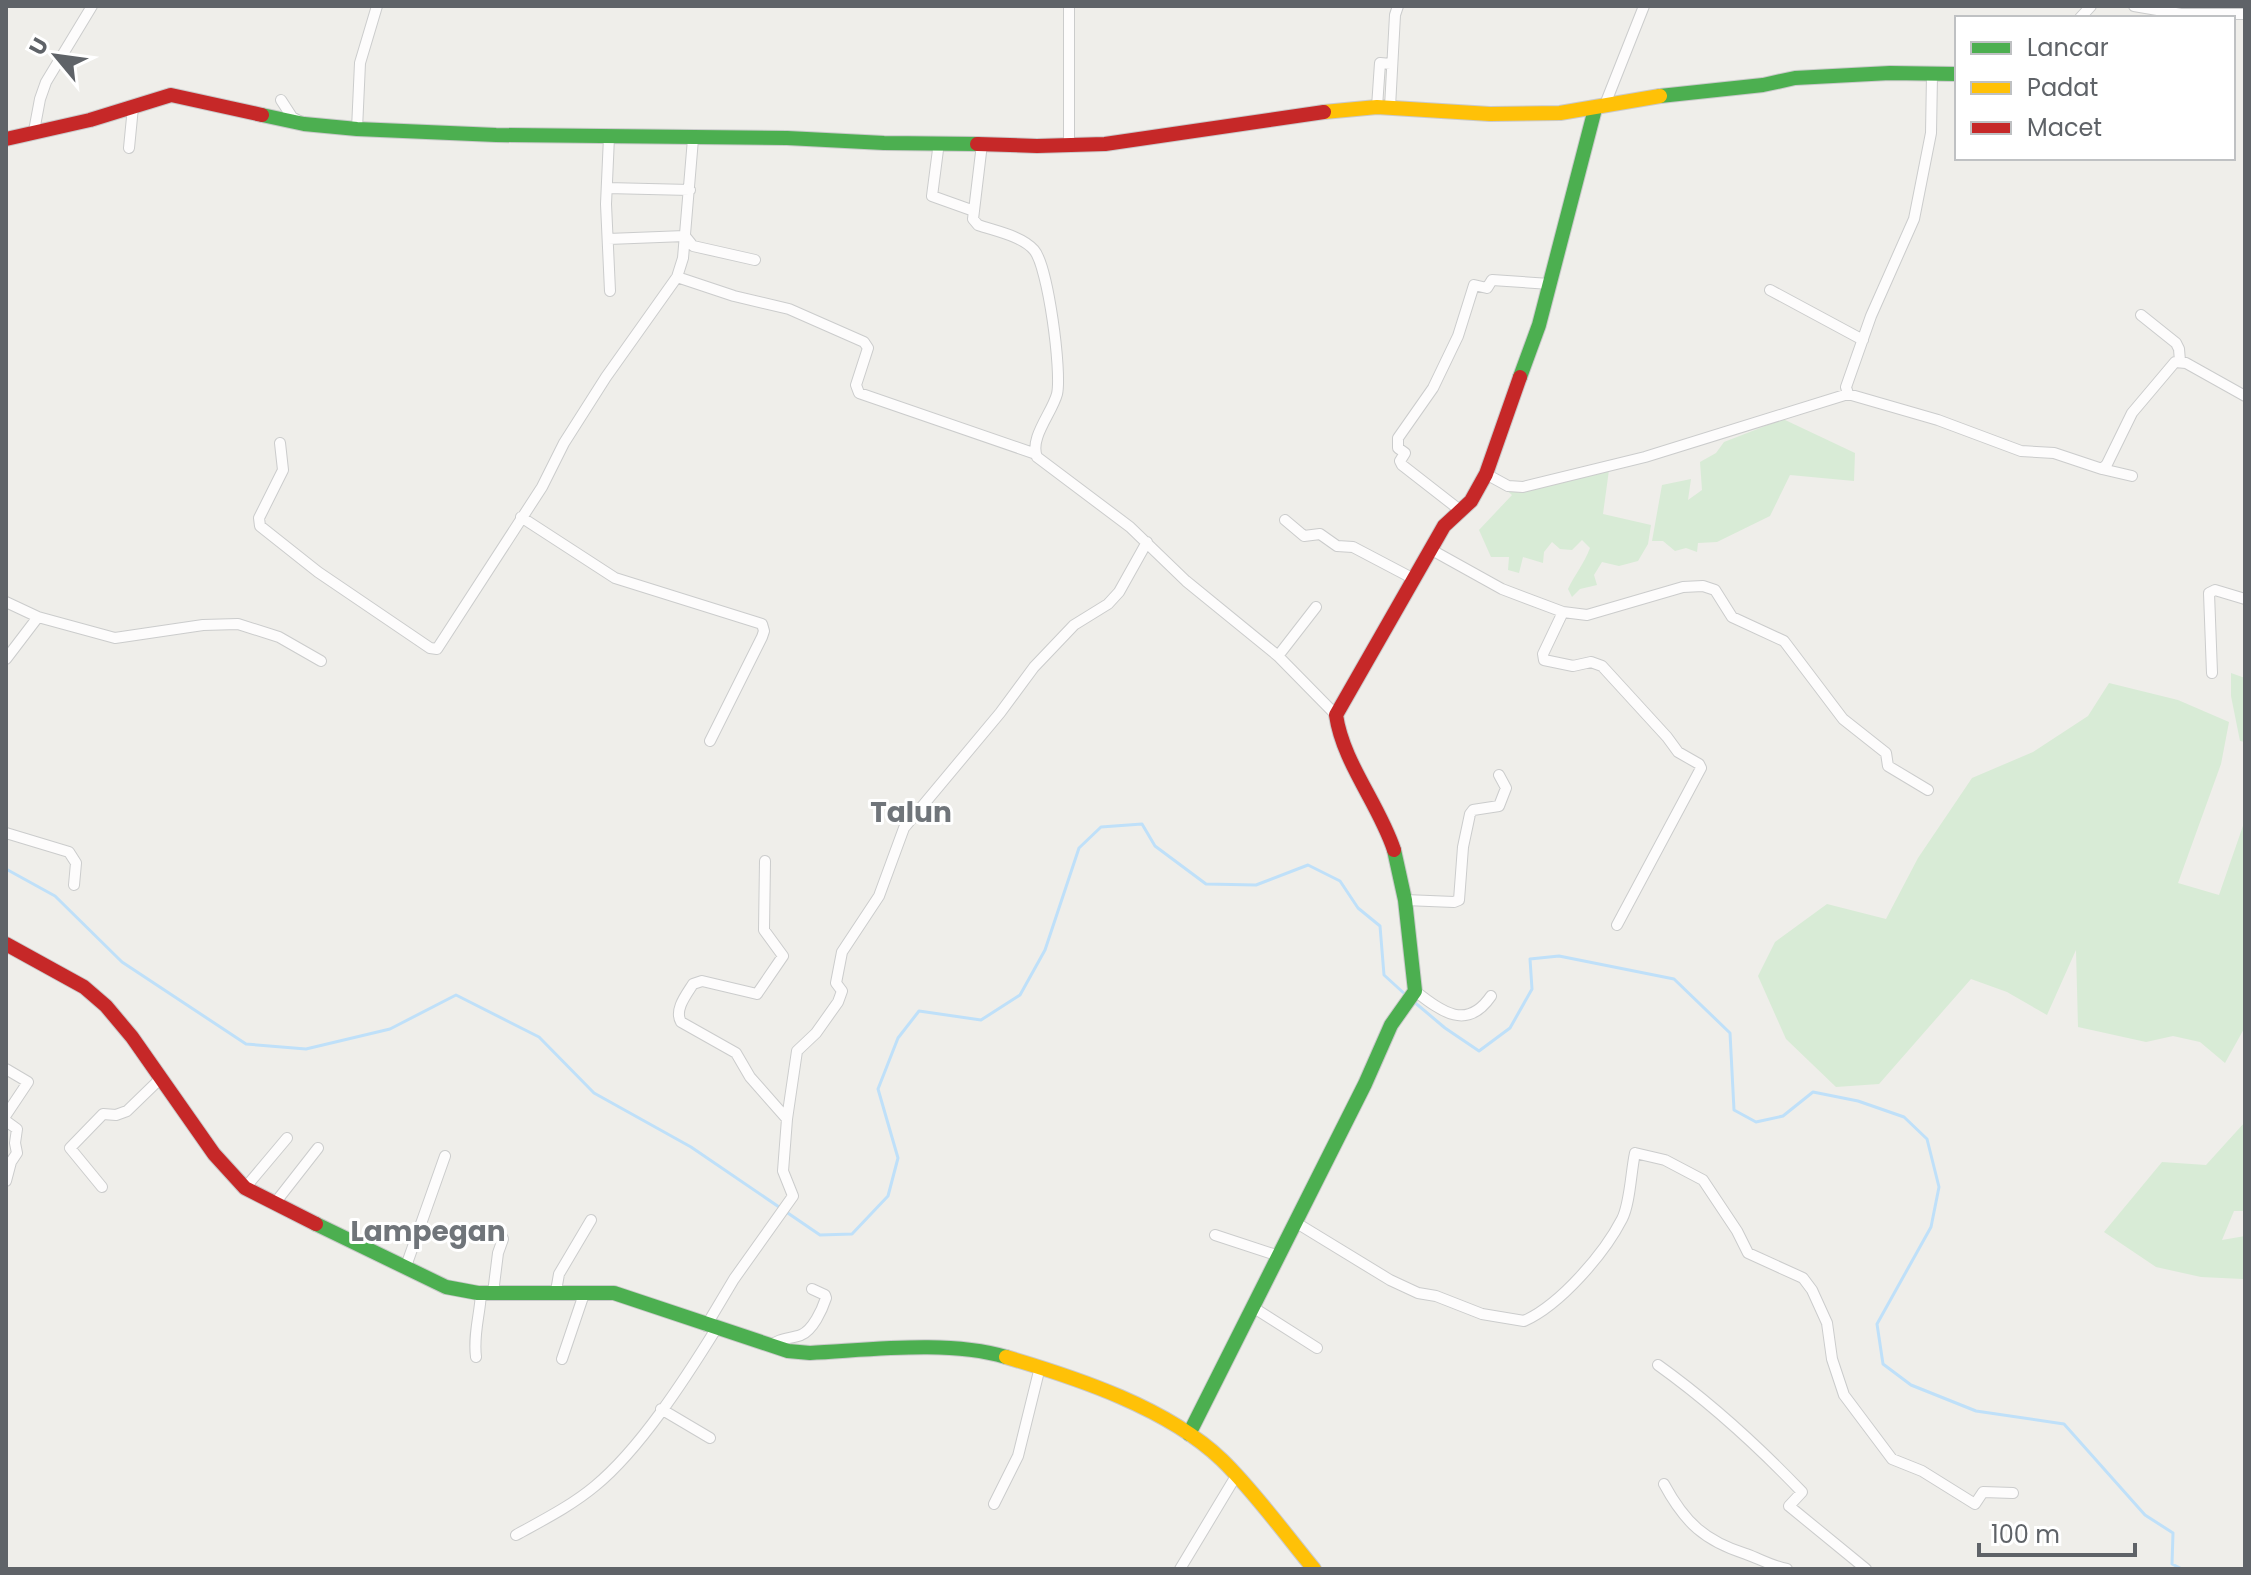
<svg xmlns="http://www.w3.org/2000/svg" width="2251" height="1575" font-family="Poppins,sans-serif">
  <rect width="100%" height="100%" fill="#efeeea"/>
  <!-- green -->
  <path fill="#d8ebd6" d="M1783,419L1855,453L1854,481L1790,475L1770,516L1717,542L1698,543L1697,552L1686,548L1675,551L1663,541H1652L1662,485L1691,479L1688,500L1702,490L1700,462L1716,453L1724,442Z
    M1609,470L1603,514L1651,525L1648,544L1638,561L1619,566L1602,562L1594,575L1597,585L1580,589L1572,597L1568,589C1575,574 1584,564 1590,548L1582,540L1572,550L1560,549L1552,542L1544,552L1543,563L1523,557L1519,573L1508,570L1509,557H1491L1479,530L1512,495L1504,488Z
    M2231,673L2245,678V742L2240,741L2231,696Z
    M2109,683L2178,700L2229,722L2221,764L2178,883L2219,895L2245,820V1027L2225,1063L2200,1042L2173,1036L2146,1042L2078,1027L2076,950L2047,1015L2007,992L1971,979L1879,1084L1836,1087L1786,1039L1758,976L1775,942L1827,904L1886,919L1918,858L1972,778L2033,752L2088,716Z
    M2245,1122V1211H2234L2222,1240L2245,1236L2243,1279L2201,1277L2156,1267L2104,1232L2162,1162L2206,1165Z"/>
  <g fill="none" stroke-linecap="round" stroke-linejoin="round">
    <!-- stream -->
    <path stroke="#bfe0f9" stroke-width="3" d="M6,869L55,896L122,962L246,1044L306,1049L390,1029L456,995L539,1037L594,1093L691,1147L820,1235L852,1234L888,1196L898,1158L878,1089L898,1038L919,1011L981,1020L1020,995L1045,950L1079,848L1101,827L1142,824L1155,846L1206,884L1256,885L1308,865L1340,881L1358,908L1380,926L1384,975L1407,996
      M1413,1001L1445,1028L1479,1051L1510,1028L1532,989L1530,959L1559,956L1674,979L1730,1033L1734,1110L1756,1122L1783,1116L1813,1092L1858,1101L1904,1117L1927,1139L1939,1187L1931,1227L1877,1324L1883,1364L1911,1385L1976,1411L2064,1424L2145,1515L2173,1533L2172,1564L2182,1569"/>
    <defs>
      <path id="street" d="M2134,6L2181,14H2245
        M2080,18L2091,6
        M281,100L292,117L299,121
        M1377,107L1380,63L1391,64
        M1390,107L1395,15L1398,6
        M1604,107L1644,6
        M357,129L360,63L377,6
        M34,131L40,99L46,82L92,6
        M609,137L606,204L610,291
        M939,142L932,196L974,211
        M982,144L973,219L978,225C995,231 1022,236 1034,250C1048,266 1062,372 1057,394C1052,413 1029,438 1037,457L1130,527L1186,581L1278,656L1336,715
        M1069,145V6
        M129,148L133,107
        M607,188L690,190
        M608,239L685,236L693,246L755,260
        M677,277L734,296L789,309L864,342L868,348L856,385L859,393L1036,454
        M1770,290L1863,340
        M2141,315L2176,343L2179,349L2180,361
        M1848,394L1846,387L1871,316L1914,219L1931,133L1932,75
        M280,443L283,470L259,518L260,526L318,572L430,648L437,649L542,487L564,443L606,377L677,277L683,258L693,139
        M2102,469L2132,476
        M1486,474L1508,486L1523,487L1645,457L1848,394L1938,420L2021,451L2054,453L2102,469L2107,464L2132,413L2175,362L2186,363L2245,396
        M1461,511L1402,465L1400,461L1405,453L1398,448V438L1433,388L1458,336L1474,285L1487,288L1492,280L1550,284
        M521,517L615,578L762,624L764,631L762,637L710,741
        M1285,520L1304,536L1320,534L1337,546L1353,547L1412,578
        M1430,549L1502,589L1563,612L1587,615L1683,587L1703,586L1715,590L1732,617L1784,641L1843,719L1886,753L1888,766L1928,790
        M6,602L38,617L115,638L203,625L238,624L279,637L321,661
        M1563,612L1543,654L1544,660L1573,666L1591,662L1602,666L1667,737L1678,752L1699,764L1701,768L1617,925
        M1278,656L1316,607
        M6,659L38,617
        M2212,673L2209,593L2215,590L2245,599
        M6,833L69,852L76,863L74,885
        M1405,900L1454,902L1459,900L1463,847L1470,814L1473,810L1499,806L1506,788L1499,775
        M1415,991C1442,1012 1467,1031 1491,996
        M6,1069L28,1082L6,1115
        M787,1119L797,1051L816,1033L838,1002L842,991L836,983L842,952L879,896L904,828L1000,713L1034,667L1074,625L1108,604L1119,592L1147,542
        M6,1121L17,1129L15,1143L17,1153L11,1162L6,1181
        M102,1187L70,1148L103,1114L116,1115L127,1111L160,1079
        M245,1188L287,1138
        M275,1203L318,1148
        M1295,1222L1390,1280L1418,1293L1436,1296L1482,1314L1524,1321C1560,1305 1604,1254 1622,1219C1630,1204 1631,1171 1635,1153L1665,1160L1703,1180L1737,1231L1748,1253L1803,1278L1812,1290L1827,1323L1832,1359L1844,1395L1892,1459L1922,1471L1975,1504L1983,1492L2013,1493
        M1215,1235L1279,1256
        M405,1269L445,1156
        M556,1291L559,1274L591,1220
        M493,1293L498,1253L503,1239L500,1233
        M1254,1308L1317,1348
        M706,1326L734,1279L793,1196L783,1171L787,1119L750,1077L736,1053L681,1022C674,1010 686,995 693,984L702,981L757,994L783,956L764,930L765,861
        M770,1346C779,1338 790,1339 801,1335C813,1330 822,1310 826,1298L825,1295L812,1289
        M476,1357C473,1334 480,1315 481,1293
        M562,1359L585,1291
        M1658,1365C1711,1403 1757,1445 1802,1492L1789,1506L1866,1569
        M661,1409L710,1438
        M1664,1484C1685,1523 1705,1541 1746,1554C1760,1559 1772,1566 1787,1569
        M994,1504L1018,1456L1040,1367
        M516,1535C543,1520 571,1506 595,1486C640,1449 685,1379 716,1329
        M1180,1569L1236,1476"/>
      <path id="fast" d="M1660,96L1763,85L1795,78L1890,73L1957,74
        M262,115L304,124L357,129L496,135L787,138L884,143L977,144
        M1520,377L1539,325L1595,109
        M316,1224L446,1287L478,1293H614L788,1351L810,1353C871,1350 947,1340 1006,1357
        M1189,1434L1365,1084L1391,1025L1415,991L1405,900L1394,850"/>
      <path id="slow" d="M1324,112L1377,107L1490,114L1560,113L1660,96
        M1006,1357C1077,1378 1168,1408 1222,1460C1254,1491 1285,1534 1314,1569"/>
      <path id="jam" d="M6,139L90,120L171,95L262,115
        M977,144L1037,146L1105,144L1324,112
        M1394,850C1379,804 1343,763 1336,715L1444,526L1471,501L1486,474L1520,377
        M6,944L84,987L106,1006L132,1037L214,1154L245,1188L316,1224"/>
    </defs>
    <!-- street casing -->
    <use href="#street" stroke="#cbcccc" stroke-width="12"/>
    <!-- fast casing -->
    <use href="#fast" stroke="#cacacb" stroke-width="16"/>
    <!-- slow casing -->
    <use href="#slow" stroke="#cacacb" stroke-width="16"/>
    <!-- jam casing -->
    <use href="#jam" stroke="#cacacb" stroke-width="16"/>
    <!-- street -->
    <use href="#street" stroke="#fdfcfc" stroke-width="10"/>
    <!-- fast -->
    <use href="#fast" stroke="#4caf50" stroke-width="14"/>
    <!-- slow -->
    <use href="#slow" stroke="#ffc107" stroke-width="14"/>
    <!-- jam -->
    <use href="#jam" stroke="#c62828" stroke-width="14"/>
  </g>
  <g text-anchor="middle" stroke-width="6" stroke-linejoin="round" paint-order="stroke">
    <!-- quarter labels -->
    <g font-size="28" font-weight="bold" fill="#70757a" stroke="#fff">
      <text x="911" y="822">Talun</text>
      <text x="428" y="1241">Lampegan</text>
    </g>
  </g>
  <!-- border -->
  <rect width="2251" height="1575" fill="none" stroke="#5f6368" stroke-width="16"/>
  <!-- legend -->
  <rect x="1955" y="16" width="280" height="144" fill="#ffffff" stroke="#bfc1c3" stroke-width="2"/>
  <rect x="1971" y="42" width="40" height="12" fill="#4caf50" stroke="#bfc1c3" stroke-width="2"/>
  <text x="2027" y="56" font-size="24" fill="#5f6368">Lancar</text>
  <rect x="1971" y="82" width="40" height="12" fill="#ffc107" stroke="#bfc1c3" stroke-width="2"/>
  <text x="2027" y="96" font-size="24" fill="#5f6368">Padat</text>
  <rect x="1971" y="122" width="40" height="12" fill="#c62828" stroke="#bfc1c3" stroke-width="2"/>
  <text x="2027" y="136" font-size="24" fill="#5f6368">Macet</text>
  <!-- north arrow -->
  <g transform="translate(56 56) rotate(299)" stroke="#ffffff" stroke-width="6" paint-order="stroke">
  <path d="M0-6L14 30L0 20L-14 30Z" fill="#5f6368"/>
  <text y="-12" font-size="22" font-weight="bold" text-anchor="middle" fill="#5f6368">U</text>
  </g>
  <!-- scale -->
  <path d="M1979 1543v12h156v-12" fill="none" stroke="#5f6368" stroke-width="4"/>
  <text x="1991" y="1543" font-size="24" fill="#5f6368" stroke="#ffffff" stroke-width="6" paint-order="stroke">100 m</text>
</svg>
